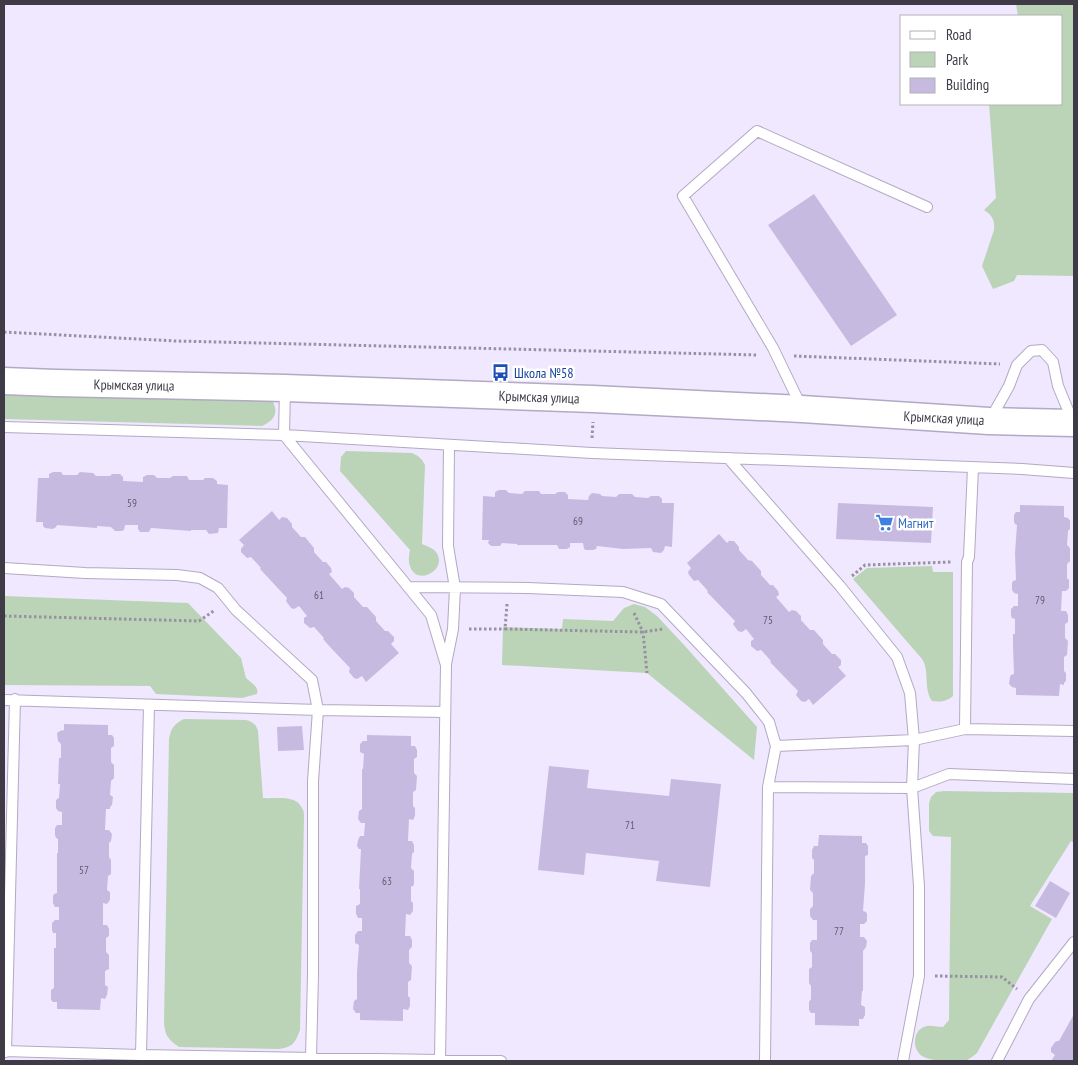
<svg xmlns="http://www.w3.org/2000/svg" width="1078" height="1065" font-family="'PT Sans Narrow',sans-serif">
  <rect width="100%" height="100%" fill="#f0e8fe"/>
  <!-- green -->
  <path fill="#bbd4b7" d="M1016,4H1074V276L1017,275L1014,281L993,289L982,266L994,230C995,220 992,215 984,210L996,198L989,104H1062V16H1018Z
    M4,385L270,397C279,410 277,419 262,426L4,419Z
    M346,451L412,453C419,456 422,459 425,465L422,544C426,546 433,548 436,552C449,570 416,587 410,566C408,561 409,555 410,550L340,471L341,457Z
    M932,566L933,572H953V696C946,702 940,702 932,701C923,688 930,671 922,659L853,579L867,568Z
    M4,596L188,603L241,658L246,678C251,683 259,686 257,694L242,698L156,694L150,686L4,685Z
    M634,604L645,607L657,616L685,646L757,727L754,760L647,673L502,665L503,627L562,629L563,619L613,621L624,608Z
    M184,719L246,720C253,722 256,724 258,731L263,798C275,799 296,794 302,808C304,811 304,814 304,817L300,1030C295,1043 293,1047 279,1049L179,1047C168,1039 165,1036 164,1022L169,739C171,728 174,724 184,719Z
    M944,791L1074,793V843L1071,841L1030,906L1052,919L977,1053C973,1056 969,1060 964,1061C955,1063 930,1061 922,1056C911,1049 913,1028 927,1026C932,1025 938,1027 943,1027L949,1020L951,837L933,836L929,831V803L931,797L936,792Z"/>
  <!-- building -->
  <path fill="#c7bae0" d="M814,194L897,315L851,346L768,225Z
    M53,472H61L63,475H77L80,472L93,473L96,476H110L112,474H120L123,477V481L143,482V477L147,475H154L157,478H170L173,476H187L189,480H203L205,478H213L217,481V484L228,485L227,528H219L218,533L209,534L206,530H191V531L151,528L149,532H140L138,529V525H125L124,530L121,531H115L111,527L97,526V528L57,525L56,527L53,529L45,528L43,526V522H36L38,478H49V474Z
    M499,490H506L509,493L522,494L525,491H539L541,494H555L558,492H565L568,495V499L588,500L589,496L592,493L600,494L602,496L616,497L619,494H632L635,497L648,498L651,496H659L662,499V503H674L672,547L665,546L664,550L661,553L653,552L651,548L623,549L597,546L596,549L593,550H586L584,549L583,543H570V547L567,549H559L557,545H517V544L502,543L500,546H491L488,543L489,540H482L483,496L495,497V492Z
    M838,503L933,507L931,543L836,539Z
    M1020,505L1064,506V517L1068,518L1070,521V529L1068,531L1067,545L1070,548V561L1067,564V578L1069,580V588L1066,591H1062L1061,611H1066L1068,615V622L1065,624V638L1068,641L1067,655L1064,657V671L1066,673V681L1064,683V685L1060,684L1059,696L1016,695V688L1012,687L1009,684L1010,677L1011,675L1014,674L1013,646V634H1015V619L1012,618L1011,616V609L1014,606H1018V594L1014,593L1012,590V583L1013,581L1016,580L1015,553L1017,525L1015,524L1014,522V515L1016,512H1020Z
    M272,511L279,520L282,517L287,518L292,524V527L301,537H305L314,548V552L323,562H326L331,568L332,572L329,574L342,589L345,587L349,588L354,593V597L363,607H367L376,617V621L385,631H388L394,637V641L391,644L399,653L366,682L362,676L357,679L354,678L349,672L350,668L331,648L323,639L324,638L314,627L310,628L304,623V618L307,616L299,606L294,609L291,608L286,601L287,598L260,569L261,568L251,557L247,558L241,552V549L244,545L239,540Z
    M719,534L727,543L730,540V541H734L739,547V550L748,560L752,561L761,571V575L770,585H773L778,591L779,595L776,597L789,612L792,610L796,611L801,616V620L810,630H814L823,640V644L832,654H835L841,660V665L838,667L846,676L813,705L809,699L805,702L801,701L796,695L798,691L770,662L771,661L761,650L757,651L751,646V641L754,639L746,629L742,632L738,631L733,624L735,621L707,592L708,591L698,580L694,581L689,575L688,572L691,568L687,563Z
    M64,724L108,725V735H112L114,738V746L111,748V762L114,765V778L111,781L110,795L113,797L112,805L110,807V809H106L105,830H109L112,834L111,841L109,843V857L111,860V874L108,876L107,890L110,892V900L107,904L103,903V925H107L109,929V936L106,938V952L109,955V969L105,971V985L108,987L107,995L105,999L101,998L100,1010L57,1009V1002H53L51,1000V990L54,988V948H56V933H53L52,930V923L55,920H59V907H55L53,903V896L54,894L57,893V853H58V839L56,838L55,835V828L57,825H62V812L58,811L56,808V800L59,798L60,784H58L59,758H61V744L58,741L57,733L60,731L64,730Z
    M302,726L304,750L278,751L277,727Z
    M367,735L411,736V746H415L417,750V757L414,759V773L417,776L416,790L413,792V806L415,808V816L413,820L409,819L408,841H412L414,845V852L412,854L411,868L414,871V885L411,887V901L413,903V911L410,915L406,914L405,936H410L412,940V947L409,950V963L412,966L411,980L408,982V996L410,998V1006L408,1010L403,1009V1021L360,1020V1013H356L353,1009L354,1001L357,999V972L359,945L355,943V935L358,931H362V918H358L356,914V906L360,904V889H359L361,849H359L357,846L358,840L360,836H364L365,823H361L358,819L359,811L362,809V769H363L364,754L360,752V744L363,741H367Z
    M549,766L589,770L587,788L669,796L671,779L721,784L710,887L656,881L659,861L586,853L584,875L538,870Z
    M819,835L862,836V843H866L868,846V855L865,856V884L863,911L866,912L867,914V921L864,924H860V937H864L867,941L866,947L863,951V991H862L861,1005L865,1007V1015L863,1019H859V1026L815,1025V1013H811L809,1010V1002L811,999V986L809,983V969L812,967V953L810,951V943L812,940H817V920H813L810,916V909L813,906V893L810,890L811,876L814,873V860L812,858V850L814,846H818Z
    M1050,881L1070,893L1056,918L1035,906Z
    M1074,1014V1061H1051L1055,1055L1051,1052V1048L1055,1042L1057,1041H1059Z"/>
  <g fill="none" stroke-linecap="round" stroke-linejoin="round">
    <defs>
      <path id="service" d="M285,388L284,435L431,615L446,665L440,1060
        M801,406L773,348L683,196L757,131L927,207
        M991,418L1009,386L1017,365L1031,351L1042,350L1053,362L1058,386L1073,422
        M4,427L284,435L592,453L1022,469L1074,473
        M728,458L840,586L897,657L910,693L914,740L912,788L919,886V976L903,1061
        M4,568L85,573L177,575L200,578L218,588L236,610L312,680L318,710L313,781V974L311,1058
        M408,587L528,588L623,592L661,604L746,693L769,722L776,746L768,787L765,1061
        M446,664L453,629L455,588L448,546L449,445
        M4,700L318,710L445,712
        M965,729L967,562L969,557L973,468
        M776,746L914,740L965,729L1074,731
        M768,787L912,788L949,774L1074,779
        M4,1051L141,1055L501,1061
        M6,1052L15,699
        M141,1055L149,705
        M997,1061L1029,999L1074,942"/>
      <path id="tertiary" d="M4,381L56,383L285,388L593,399L802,409L989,421L1074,423"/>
    </defs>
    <!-- service casing -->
    <use href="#service" stroke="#b2a9c3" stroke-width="12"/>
    <!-- tertiary casing -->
    <use href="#tertiary" stroke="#b2a9c3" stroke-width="29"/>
    <!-- path -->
    <path stroke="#9791a1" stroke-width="3" stroke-dasharray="2.5 2.5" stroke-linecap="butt" d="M4,332L176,341L758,355
      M794,356L1000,364
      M592,438L593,422
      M852,576L865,565L951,562
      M507,604L505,629L643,632L663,629
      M634,613L643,632L647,673
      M4,616L199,621L215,610
      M469,629H505
      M935,976L1002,977L1017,989"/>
    <!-- service -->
    <use href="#service" stroke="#fff" stroke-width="10"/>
    <!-- tertiary -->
    <use href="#tertiary" stroke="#fff" stroke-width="26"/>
  </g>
  <!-- icons -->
  <defs>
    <symbol id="bus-bare" viewBox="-9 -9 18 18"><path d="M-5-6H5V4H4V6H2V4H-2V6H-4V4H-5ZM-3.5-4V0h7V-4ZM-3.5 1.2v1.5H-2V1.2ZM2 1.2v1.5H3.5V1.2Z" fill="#1a4fb4" stroke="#fff" stroke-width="2.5" paint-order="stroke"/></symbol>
    <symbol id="supermarket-bare" viewBox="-9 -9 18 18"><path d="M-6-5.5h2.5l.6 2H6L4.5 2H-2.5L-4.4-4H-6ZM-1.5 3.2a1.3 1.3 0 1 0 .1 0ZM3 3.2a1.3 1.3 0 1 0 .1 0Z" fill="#3f7fe0" stroke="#fff" stroke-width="2.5" paint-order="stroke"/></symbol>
  </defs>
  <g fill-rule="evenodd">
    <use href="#bus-bare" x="488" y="360" width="25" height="25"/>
    <use href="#supermarket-bare" x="872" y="510" width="25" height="25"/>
  </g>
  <g text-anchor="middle" stroke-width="5" stroke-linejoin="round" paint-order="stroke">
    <!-- number labels -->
    <g font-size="11" fill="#615b6c">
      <text x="132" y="507">59</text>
      <text x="578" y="525">69</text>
      <text x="319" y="599">61</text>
      <text x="1040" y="604">79</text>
      <text x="768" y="624">75</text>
      <text x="630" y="829">71</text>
      <text x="84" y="874">57</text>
      <text x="387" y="885">63</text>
      <text x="839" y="935">77</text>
    </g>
    <!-- transit labels -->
    <g font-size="14" fill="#164399" stroke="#fff" text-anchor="start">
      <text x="514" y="378">Школа №58</text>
    </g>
    <!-- street labels -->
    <g font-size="14" fill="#3f3b46" stroke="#fff">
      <text transform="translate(134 385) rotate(1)" y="5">Крымская улица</text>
      <text transform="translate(539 397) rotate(2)" y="5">Крымская улица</text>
      <text transform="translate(944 418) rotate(3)" y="5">Крымская улица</text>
    </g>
    <!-- shop labels -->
    <g font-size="14" fill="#366cbe" stroke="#fff" text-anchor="start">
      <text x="898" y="528">Магнит</text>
    </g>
  </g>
  <!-- border -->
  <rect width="1078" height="1065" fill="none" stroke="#3f3b46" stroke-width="10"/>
  <!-- legend -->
  <rect x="900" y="15" width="162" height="90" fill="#ffffff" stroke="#b2b1b5"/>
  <rect x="910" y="31" width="25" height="8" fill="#ffffff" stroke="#b2b1b5"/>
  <text x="946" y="40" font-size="15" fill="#3f3b46">Road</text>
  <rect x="910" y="52" width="25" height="15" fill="#bbd4b7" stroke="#b2b1b5"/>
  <text x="946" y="65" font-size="15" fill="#3f3b46">Park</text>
  <rect x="910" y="78" width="25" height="15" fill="#c7bae0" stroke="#b2b1b5"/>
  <text x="946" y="90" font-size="15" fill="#3f3b46">Building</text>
</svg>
